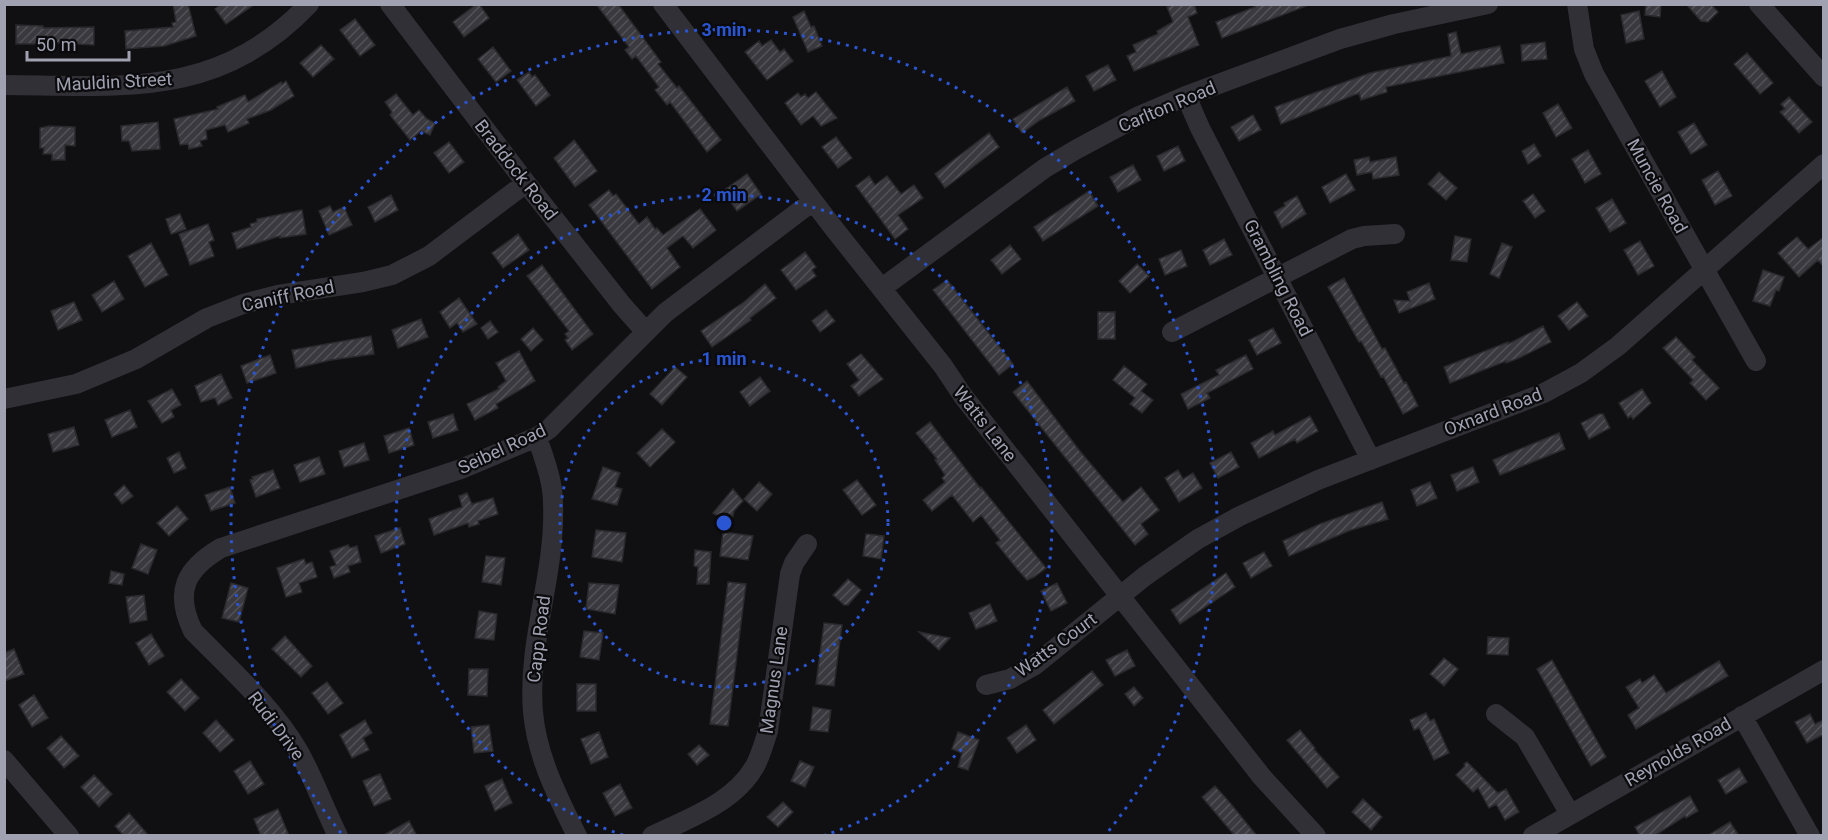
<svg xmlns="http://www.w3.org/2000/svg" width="1828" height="840" font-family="Roboto,sans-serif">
  <defs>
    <pattern id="building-hatch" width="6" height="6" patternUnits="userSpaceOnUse" patternTransform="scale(1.5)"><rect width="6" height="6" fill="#3a393e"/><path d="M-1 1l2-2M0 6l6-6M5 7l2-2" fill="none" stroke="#535258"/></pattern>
  </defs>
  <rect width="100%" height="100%" fill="#100f11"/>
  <!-- building -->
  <path fill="url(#building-hatch)" stroke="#2a292d" stroke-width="1.5" d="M173,4H188L196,36L164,46L126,49L125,31L173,27L172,23L176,22Z
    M222,4H255L226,24L215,9Z
    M477,4H479L489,18L464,37L453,22Z
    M596,4H618L661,62L658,64L677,88L679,86L721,140L707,152L670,102L667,105L655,90L659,87L636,56L632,59L625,50L629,47Z
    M1174,4H1194L1197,13L1188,17L1199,45L1134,71L1127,56L1136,52L1133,45L1158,34L1157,31L1173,22L1167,7Z
    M1254,4H1306V6L1222,38L1216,22L1255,7Z
    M1646,4H1661L1660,17L1645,15Z
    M1686,4H1711L1718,12L1708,22L1701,21Z
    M804,11L811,27L814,26L822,46L808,52L793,17Z
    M1639,11L1644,39L1626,43L1621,15Z
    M355,19L375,45L360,56L340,30Z
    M16,25L43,26V28L94,27V45L42,42V44H16Z
    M1456,32L1461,54L1500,46L1504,63L1386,87L1387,92L1361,100L1359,93L1281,124L1275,107L1370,73L1451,56L1448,34Z
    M771,40L780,52L784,49L793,61L767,80L745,52L759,41L762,46Z
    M1545,42L1547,59L1522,61L1521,45Z
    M321,45L334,59L313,77L300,63Z
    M493,47L511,71L496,82L478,59Z
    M1747,53L1773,83L1760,94L1734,64Z
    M1108,65L1116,80L1094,91L1086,76Z
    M1662,71L1676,97L1660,107L1645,81Z
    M529,72L532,77L535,75L550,95L536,106L517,80Z
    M286,81L294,96L271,110L247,119L249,123L228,132L225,125L206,130L207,139L200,141L202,146L189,149L188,144L180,145L174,119L218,109L217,107L245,95L248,102L281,82L282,84Z
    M1067,87L1075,101L1040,120L1022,133L1013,119Z
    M816,92L837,118L821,126L813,116L801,125L785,103L798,93L801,97L805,94L808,98Z
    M396,94L413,115L419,110L427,119L435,123L430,135L421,131L410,140L390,115L392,112L385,102Z
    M1789,97L1812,122L1799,133L1780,112L1785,109L1781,104Z
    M1558,104L1572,128L1556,137L1543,113Z
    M1253,115L1261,130L1239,141L1231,127Z
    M158,122L160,149L132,151L129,141H122L121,126Z
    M1694,123L1707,145L1691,154L1678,132Z
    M49,126L75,127V146L65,145V160H52V154H43L44,148H40V128Z
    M989,133L999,147L945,188L935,174Z
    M836,137L852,158L838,168L822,147Z
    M574,140L597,171L575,187L554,158Z
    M449,142L464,162L449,173L434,153Z
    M1534,144L1541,156L1528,164L1522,151Z
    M1178,146L1185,161L1164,171L1157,156Z
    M1588,150L1601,174L1585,183L1572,159Z
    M1369,157L1370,162L1396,157L1399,175L1373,179L1372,172L1357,175L1354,160Z
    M1133,165L1141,180L1118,192L1110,177Z
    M1718,171L1732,196L1715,205L1702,180Z
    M1439,172L1457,188L1446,200L1428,184Z
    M747,174L761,194L737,211L723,191Z
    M1346,174L1355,190L1330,203L1322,187Z
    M869,176L875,185L887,176L901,194L914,185L923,198L898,215L908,229L895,239L856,186Z
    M609,190L613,196L616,194L639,224L647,217L655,229L657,228L663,235L700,209L716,230L693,248L683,236L667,248L680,267L652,289L589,205Z
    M1089,191L1098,206L1043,241L1034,227Z
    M1533,194L1545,211L1535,218L1523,201Z
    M391,195L398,210L375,222L368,207Z
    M1297,196L1306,214L1282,228L1274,212L1285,206L1284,203Z
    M1612,199L1626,223L1610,232L1596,208Z
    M330,206L333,212L344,207L352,225L329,235L319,211Z
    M302,210L306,234L280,238V236L237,249L232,233L251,227L250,224L257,222V219Z
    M180,214L186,229L171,234L166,219Z
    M208,224L214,240L209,242L214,256L190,265L179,234Z
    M518,234L529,250L503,268L492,253Z
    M1455,236L1471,239L1467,262L1451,260Z
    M1797,237L1808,249L1824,237V267L1818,260L1799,277L1778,253Z
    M1224,239L1232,255L1210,265L1203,250Z
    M1640,241L1654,266L1638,275L1624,250Z
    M151,243L168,275L145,287L128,256Z
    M1502,243L1512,247L1499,278L1490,274Z
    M1010,245L1021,259L1002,274L991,260Z
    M1181,250L1187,266L1165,275L1159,259Z
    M805,252L816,267L812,270L816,276L796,290L781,270Z
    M1137,264L1149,276L1130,293L1119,281Z
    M542,265L593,334L572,350L565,340L568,338L565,334L569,331L527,276Z
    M1763,270L1784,277L1779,291L1776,290L1770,306L1753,301Z
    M1344,278L1382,349L1385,348L1404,383L1406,382L1418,406L1403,414L1383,376L1381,377L1361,341L1359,342L1328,287Z
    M947,280L1013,364L999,375L933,290Z
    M114,281L124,299L102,312L92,295Z
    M1429,283L1435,299L1399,313L1394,300L1410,301L1407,292Z
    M765,284L776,298L750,318L751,320L712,347L701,331L744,302Z
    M459,298L477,324L463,332L457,323L450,328L440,312Z
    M74,302L82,320L58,330L51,311Z
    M1577,302L1588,316L1569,330L1558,316Z
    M826,310L835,321L820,332L812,321Z
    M1098,312H1115V339H1098Z
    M421,319L428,337L398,348L392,330Z
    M490,321L498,332L488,339L481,328Z
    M1543,326L1551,342L1519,358L1506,363V361L1450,383L1444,367L1508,342V344Z
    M533,328L543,340L531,351L521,339Z
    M1273,328L1281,343L1257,355L1249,340Z
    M371,336L374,354L331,360L296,368L292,350Z
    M1676,337L1695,357L1692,360L1719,388L1706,400L1690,383L1693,380L1663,348Z
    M519,351L535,381L496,404L498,408L475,420L467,404L499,389L498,387L506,381L496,363Z
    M861,354L883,379L859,396L851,386L859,380L847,364Z
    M270,355L276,373L247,383L241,366Z
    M1246,355L1253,369L1207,393L1210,398L1188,409L1181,394L1219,375L1216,370Z
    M1124,366L1147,384L1141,391L1153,400L1142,413L1130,404L1135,398L1113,380Z
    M675,367L687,377L662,405L650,394Z
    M221,374L232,398L218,405L215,398L201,402L195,386Z
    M760,377L770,391L750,406L740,392Z
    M1027,381L1079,450L1123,502L1141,487L1159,510L1141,524L1148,534L1135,545L1013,392Z
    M172,389L181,405L171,410L174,417L162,423L148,401Z
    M1642,389L1651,403L1633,419L1631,416L1628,418L1619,403Z
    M130,410L137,427L112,437L105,420Z
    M453,414L458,430L433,438L428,422Z
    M1599,414H1603L1610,428L1589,439L1581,423Z
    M1310,416L1318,431L1297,443L1295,439L1259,458L1251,443L1273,431L1275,435Z
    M930,422L980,488L981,487L1046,568L1034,577L1027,580L1018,570L996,543L1000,540L981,515L973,522L952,495L932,511L923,500L945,482L942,478L945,475L935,460L937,459L916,433Z
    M74,427L79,445L53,452L48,434Z
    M409,428L414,445L389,453L384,436Z
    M662,429L675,442L650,467L637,453Z
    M1559,433L1565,449L1500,475L1493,460Z
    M364,443L369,460L344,467L339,451Z
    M179,452L186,468L174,473L167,458Z
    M1231,452L1239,467L1218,478L1210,463Z
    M319,457L325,474L300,482L294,465Z
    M603,467L620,473L615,487L622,489L617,505L592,499Z
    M1473,467L1479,482L1457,491L1451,475Z
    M273,470L280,488L256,497L250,480L253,479L252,477Z
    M1178,470L1183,479L1193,473L1202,488L1179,502L1165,478Z
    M857,480L876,505L862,515L843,490Z
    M759,482L772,494L757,511L744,499Z
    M1430,482L1437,498L1417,506L1411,490Z
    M124,485L133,496L122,504L114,494Z
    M230,487L235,503L211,511L205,495Z
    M733,489L743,501L734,511L731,524L713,513Z
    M467,493L472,504L493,498L498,514L478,521L479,524L469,527L468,523L434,535L429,519L462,507L459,496Z
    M1382,502L1388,519L1351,530L1289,556L1283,541L1320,524Z
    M177,506L188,519L169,536L157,523Z
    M400,528L405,544L381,553L375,536Z
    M596,530L626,533L622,562L592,557Z
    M723,532L753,536L748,560L720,556Z
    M866,534L884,536L881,559L863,556Z
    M141,544L157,550L148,574L132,568Z
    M348,545L350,548L357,546L361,562L348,566L350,572L334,578L330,567L336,565L330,551Z
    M695,550L711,552L709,584H697L698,567L694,566Z
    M1264,552L1272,566L1251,578L1243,563Z
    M486,556L505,558L501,585L482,582Z
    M304,559L306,564L312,562L317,577L299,583L302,592L286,597L277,568Z
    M111,571L124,574L122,585L109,583Z
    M1226,573L1235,587L1180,624L1171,610Z
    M848,579L861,590L848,605H844L833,595Z
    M728,582L746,584L728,726L710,724Z
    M231,583L248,588L239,622L222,618Z
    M589,583L619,585L615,614L586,609Z
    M1057,583L1067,603L1051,611L1041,591Z
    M144,595L147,620L130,623L126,597Z
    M990,604L997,621L976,629L969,613Z
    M479,611L497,614L494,640L475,638Z
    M824,623L842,625L834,686L816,684Z
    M584,631L603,633L599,660L580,657Z
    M919,632L950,638L939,650Z
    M151,634L164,656L149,665L136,643Z
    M285,636L312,666L301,677L272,649Z
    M1488,637L1509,638L1508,655L1487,654Z
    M14,649L24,674L4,681V653Z
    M1127,650L1135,666L1115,676L1106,660Z
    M1444,658L1458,669L1444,686L1430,674Z
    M1552,660L1606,757L1591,766L1537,669Z
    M1719,661L1728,676L1636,729L1628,715L1639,708L1626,687L1640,679L1642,683L1654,675L1666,693Z
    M469,669H488L487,696L468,695Z
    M1092,671L1103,685L1054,724L1043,710Z
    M181,679L199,698L185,711L167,692Z
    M327,682L343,703L328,714L312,693Z
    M577,684H596V711H577Z
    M1134,687L1143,698L1134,706L1125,694Z
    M34,695L48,718L32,727L19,705Z
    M813,707L831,710L828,732L810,730Z
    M1426,713L1430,721L1434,719L1449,753L1434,760L1419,728L1414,730L1410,720Z
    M1810,714L1815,724L1824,720V734L1807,743L1795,722Z
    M216,720L234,740L220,752L203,733Z
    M365,720L372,733L363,738L369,750L352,758L340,735Z
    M489,725L493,751L474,753L471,727Z
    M1026,725L1036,740L1017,753L1007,738Z
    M1300,730L1315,748L1314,749L1339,777L1327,788L1287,740Z
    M599,732L608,757L591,764L581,739Z
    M958,732L979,740L968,770L958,767L962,753L952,749Z
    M61,736L79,756L64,768L47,748Z
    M699,745L709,755L697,765L688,754Z
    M250,761L264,784L248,794L234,771Z
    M800,761L814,767L805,787L791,781Z
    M1467,762L1498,793L1506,789L1519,812L1505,820L1496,804L1489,808L1478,788L1473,792L1456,775L1465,766L1464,764Z
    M1739,768L1747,782L1726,794L1718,780Z
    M380,774L391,799L374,806L363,781Z
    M94,775L112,794L99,807L81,787Z
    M502,779L512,803L495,811L485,786Z
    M620,784L632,808L615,816L603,793Z
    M1215,786L1231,804L1257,836H1235L1202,797Z
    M1690,796L1698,811L1686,818L1685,816L1654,836H1640L1635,827Z
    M1363,799L1382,817L1371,830L1352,812Z
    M783,802L793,812L778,827L767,817Z
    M278,809L289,836H261L254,819Z
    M129,813L149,836H124L115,826Z
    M409,821L417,836H382Z
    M1730,822L1739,836H1707Z"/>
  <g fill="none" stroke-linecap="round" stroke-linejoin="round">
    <!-- minor -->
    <path stroke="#313036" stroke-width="20" d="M390,4L526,183L622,305L646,332
      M663,4L832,226L943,366L963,396L1262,777L1316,836
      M1577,4L1584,49L1594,74L1756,361
      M1759,4L1824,77
      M4,85C124,86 218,99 309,4
      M1186,96L1200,128L1371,460
      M882,288L1045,168L1077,149L1137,117L1186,96L1340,39L1394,24L1488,4
      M1172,332L1352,239L1364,236L1395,234
      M4,399L76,384L136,359L207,318L243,304L278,295L363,282L392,275L429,256L526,183
      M537,437C544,458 553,481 553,503C556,573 527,642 533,712C537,757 557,795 577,836
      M986,685L1010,679L1035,665L1145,576L1198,539L1240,516L1318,480L1544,393L1581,373L1618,346L1824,164
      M1496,714L1525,737L1570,814
      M1742,716L1810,836
      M4,760L69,836
      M338,836C324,808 314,779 299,752C272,706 230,669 193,631C174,592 185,569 221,548L461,469L537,437L549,429L665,313L813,201
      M652,836C689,818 734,803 755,766C761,755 764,743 768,731L790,574L794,563L807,544
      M1533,836L1824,670"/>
  </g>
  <!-- distance rings -->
  <g fill="none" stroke="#2a56d4" stroke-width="3" stroke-dasharray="3 6">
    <circle cx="724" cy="523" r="164"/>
    <path d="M623 835A328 328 0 1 1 825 835"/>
    <path d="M341 833A493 493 0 1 1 1107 833"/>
  </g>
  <g text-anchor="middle" stroke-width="4.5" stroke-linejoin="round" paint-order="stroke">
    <!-- street labels -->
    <g font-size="18" fill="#a0a2b2" stroke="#0b0a0c">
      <text transform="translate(114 82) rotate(-3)" y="6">Mauldin Street</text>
      <text transform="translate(1167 107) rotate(-23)" y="6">Carlton Road</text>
      <text transform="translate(516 170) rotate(52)" y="6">Braddock Road</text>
      <text transform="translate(1657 186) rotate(61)" y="6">Muncie Road</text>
      <text transform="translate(1278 278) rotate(63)" y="6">Grambling Road</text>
      <text transform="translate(288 296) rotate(-12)" y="6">Caniff Road</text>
      <text transform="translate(1493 412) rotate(-21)" y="6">Oxnard Road</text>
      <text transform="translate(985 424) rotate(52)" y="6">Watts Lane</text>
      <text transform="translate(502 449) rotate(-25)" y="6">Seibel Road</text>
      <text transform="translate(539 639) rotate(-83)" y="6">Capp Road</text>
      <text transform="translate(1056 645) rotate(-36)" y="6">Watts Court</text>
      <text transform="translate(774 680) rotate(-82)" y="6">Magnus Lane</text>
      <text transform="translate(276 726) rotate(53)" y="6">Rudi Drive</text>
      <text transform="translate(1678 752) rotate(-30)" y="6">Reynolds Road</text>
    </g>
  </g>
  <circle cx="724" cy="523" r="9" fill="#2a56d4" stroke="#0b0a0c" stroke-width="3"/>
  <g font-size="18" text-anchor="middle" font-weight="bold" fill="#2a56d4" stroke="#0b0a0c" stroke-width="4.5" stroke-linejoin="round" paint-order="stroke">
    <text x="724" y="36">3 min</text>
    <text x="724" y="201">2 min</text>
    <text x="724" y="365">1 min</text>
  </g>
  <!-- border -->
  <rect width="1828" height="840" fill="none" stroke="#a0a2b2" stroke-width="12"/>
  <!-- scale -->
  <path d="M27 51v9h102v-9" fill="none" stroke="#a0a2b2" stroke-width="3"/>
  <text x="36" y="51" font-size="18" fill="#a0a2b2" stroke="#0b0a0c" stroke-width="4.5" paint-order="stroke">50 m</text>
</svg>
